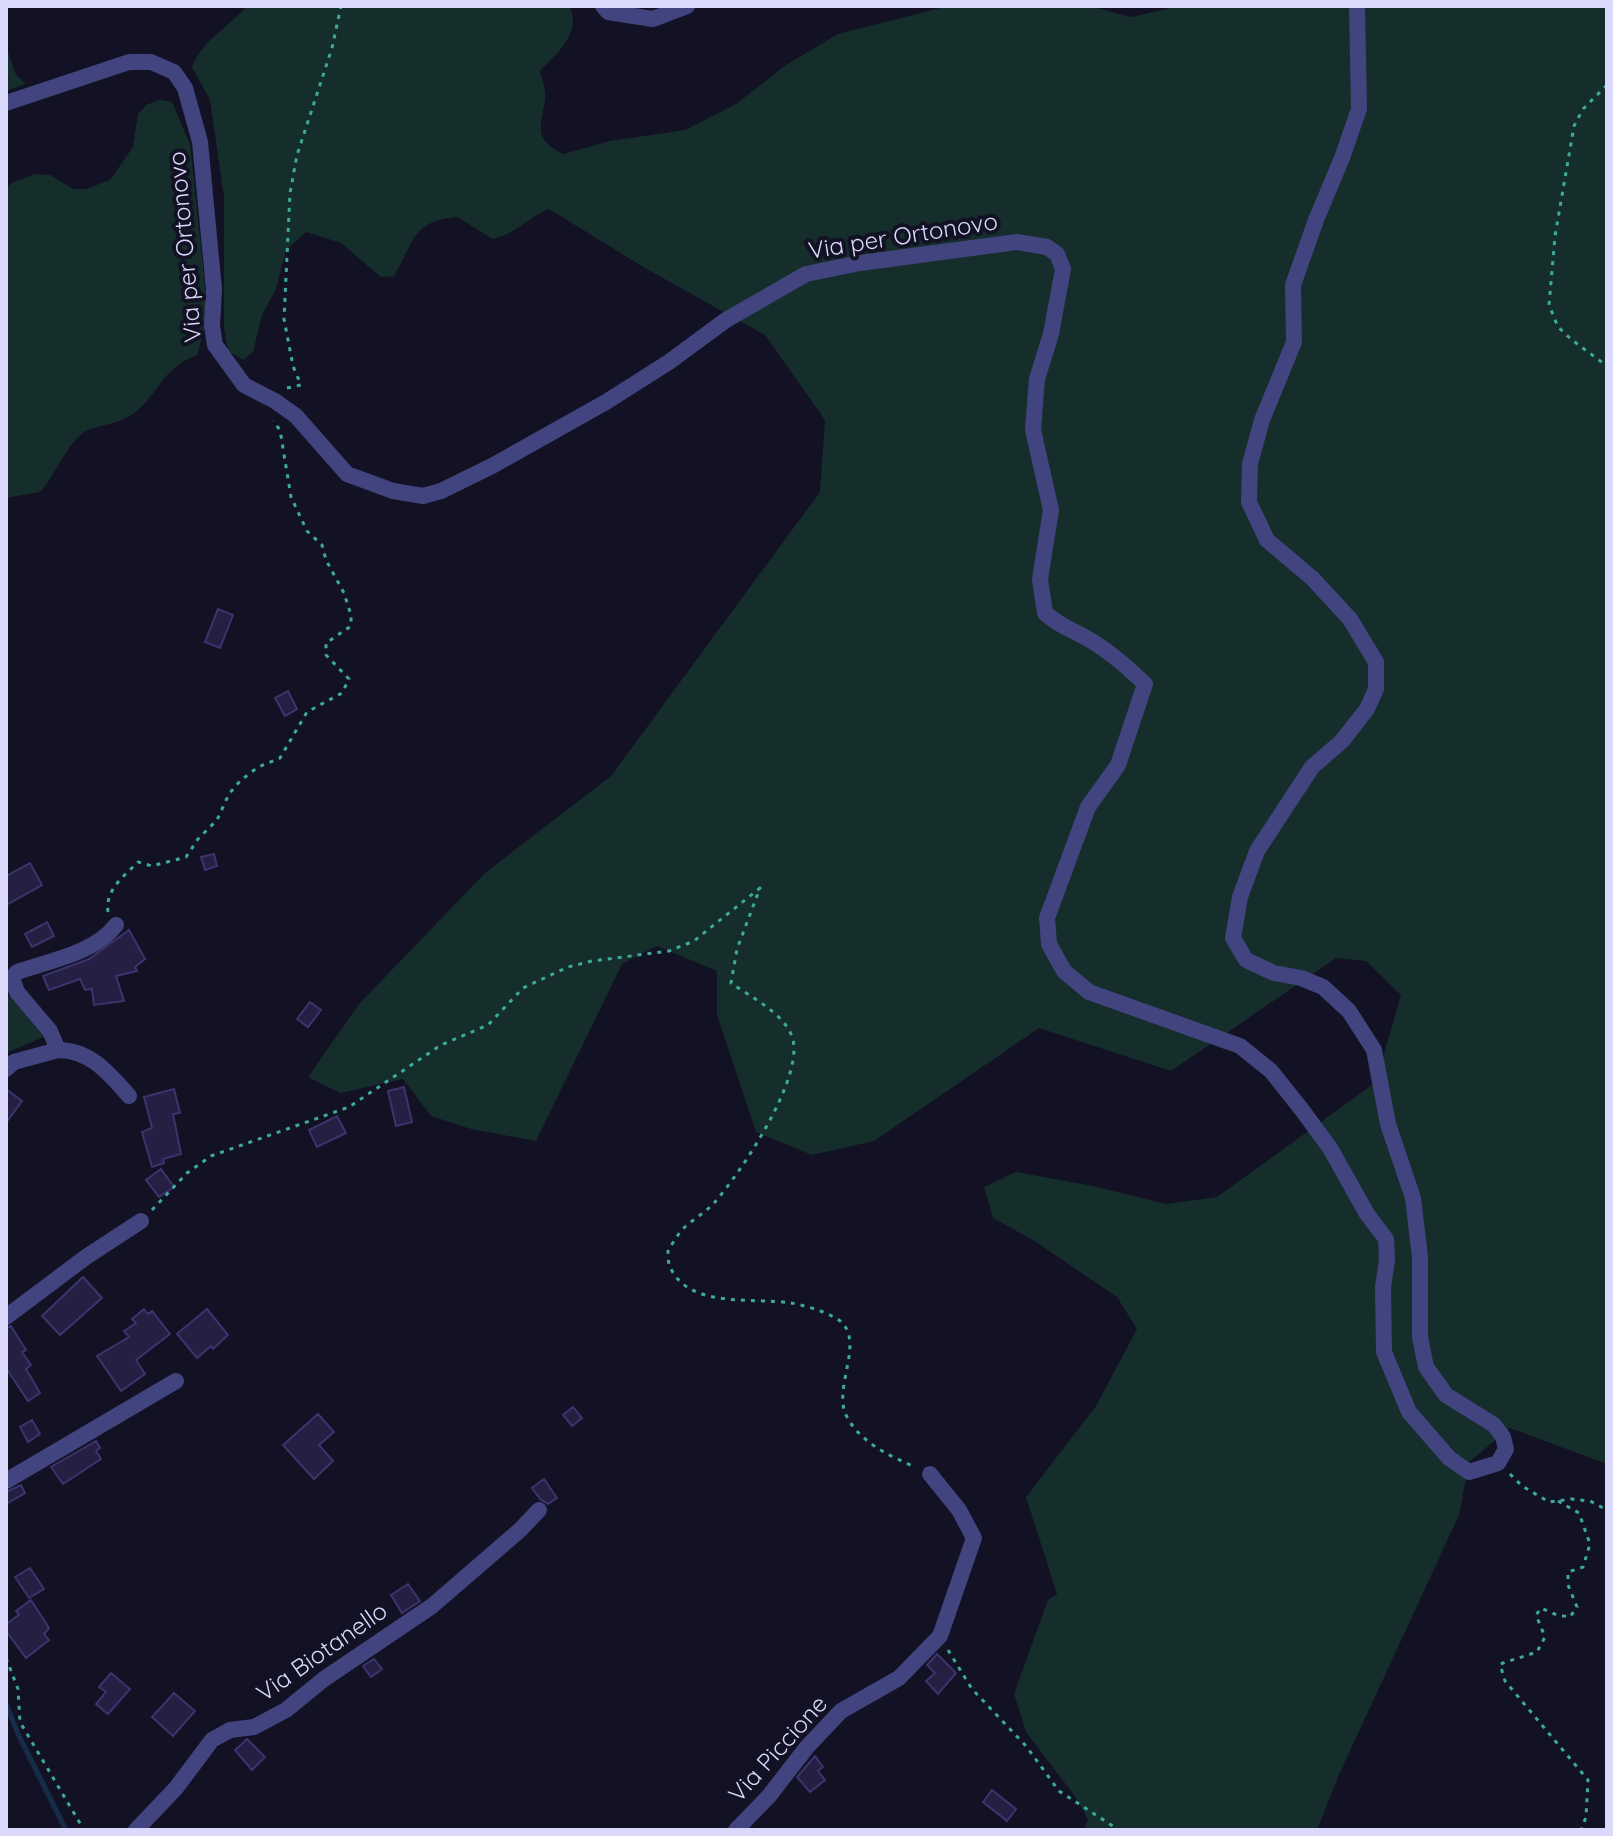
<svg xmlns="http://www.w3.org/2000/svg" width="1613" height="1836" font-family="Quicksand,sans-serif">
  <rect width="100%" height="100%" fill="#131124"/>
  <!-- green -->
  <path fill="#152e2b" d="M247,6H569C583,32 557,53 540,71C542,80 546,89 545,98C542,127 531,137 563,154L610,141L685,130L736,104L786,65L838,34L948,6H1089L1131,17L1180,6H1607V1464L1510,1428L1469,1462L1459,1515L1338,1777L1317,1830H1084L1088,1819L1074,1795L1026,1732L1014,1694L1048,1600L1057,1594L1026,1497L1096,1406L1137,1329L1117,1297L1033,1240L993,1218L984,1187L1016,1172L1093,1186L1166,1204L1217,1197L1376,1082L1401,995L1366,961L1336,958L1171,1071L1039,1028L874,1141L812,1155L756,1132L717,1015V971L657,946L622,964L536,1141L471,1129L431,1116L403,1079L340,1093L308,1077L359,1004L485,873L611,776L820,492L825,420L765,335L645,268L549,209C529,217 514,235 493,239L457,217C412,221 414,242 394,276L381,277L341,243L306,232L286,250L276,289L262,315L253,352L243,360L228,351L224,328V197L210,100L192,67C202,40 229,27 247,6Z
    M6,46L16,75L26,84L6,91Z
    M159,100L172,102L190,144L206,294L204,330L197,355C160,369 159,395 133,414C117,425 101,424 86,431C69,440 54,477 40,492L6,498V191L11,183L35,174L50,175L73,189H86L110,180L133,147L138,114L146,105Z
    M6,993L43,1029L46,1036L6,1053Z"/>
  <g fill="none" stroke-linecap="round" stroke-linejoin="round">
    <!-- stream -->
    <path stroke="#162d4a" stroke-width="5" d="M6,1704L18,1734L66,1830"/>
  </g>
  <!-- building -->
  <path fill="#241f43" stroke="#3b346d" stroke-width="2" d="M218,609L233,615L220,648L205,642Z
    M288,691L297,709L285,716L275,698Z
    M214,854L217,866L205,870L201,857Z
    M30,863L42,885L6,905V876Z
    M47,922L54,936L32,947L25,934Z
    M129,930L145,959L135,967L137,971L116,976L124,1001L94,1005L92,989L85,990L80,979L49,990L43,976L89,959Z
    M310,1002L321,1010L308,1027L297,1019Z
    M404,1087L412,1122L396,1126L388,1091Z
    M6,1089L22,1101L6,1123Z
    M174,1089L180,1113L173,1114L181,1154L163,1159L164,1163L152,1167L142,1132L152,1128L144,1097Z
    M337,1116L346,1133L317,1147L309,1130Z
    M161,1169L174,1187L159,1197L146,1180Z
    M83,1277L102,1298L60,1335L42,1316Z
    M144,1309L148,1314L152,1311L170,1334L136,1360L145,1374L121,1391L97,1356L129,1337L124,1331L136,1323L132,1319Z
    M207,1309L228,1335L213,1349L211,1346L197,1358L177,1334Z
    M11,1326L26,1350L22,1352L31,1365L26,1369L40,1393L28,1401L6,1368V1328Z
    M573,1407L582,1418L572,1426L563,1415Z
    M318,1414L334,1432L319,1445L333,1461L314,1479L283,1445Z
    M32,1420L40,1434L28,1442L20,1427Z
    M96,1441L100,1448L96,1451L101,1459L63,1484L51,1467Z
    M544,1479L557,1498L548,1504L540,1499L532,1488Z
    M21,1485L25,1493L6,1504V1492Z
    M30,1568L44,1589L29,1598L15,1577Z
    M408,1584L420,1601L402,1613L391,1595Z
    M31,1600L49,1628L44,1634L49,1640L26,1658L6,1631V1624L19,1615L16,1611Z
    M937,1654L956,1673L938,1694L926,1681L935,1673L927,1665Z
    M374,1659L382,1669L371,1677L363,1666Z
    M111,1673L130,1689L108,1714L96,1704L106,1692L99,1687Z
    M174,1693L195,1711L173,1736L152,1717Z
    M247,1739L265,1757L252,1770L235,1750Z
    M815,1756L823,1767L818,1771L825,1780L810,1792L797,1777Z
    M992,1790L1016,1809L1007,1821L983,1802Z"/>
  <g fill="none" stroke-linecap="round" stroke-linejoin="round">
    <!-- path -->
    <path stroke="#3cab9c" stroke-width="3" stroke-dasharray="4 6" stroke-linecap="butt" d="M1607,85L1583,109L1574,126L1555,236L1549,305L1558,327L1572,340L1607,366
      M287,388L301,385L293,366L284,319L290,193L297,155L332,48L341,6
      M108,912C105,890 123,877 138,862L152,866L186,857L198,839L217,820L229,794L240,781L258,767L280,758L307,712L342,693L349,679L326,655V643L351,626V615L344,593L326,560L322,545L307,531L291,497L280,430L273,421
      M152,1210L187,1173L211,1156L349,1107L441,1045L488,1025L523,988L568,967L592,961L669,951L694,941L760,888L737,949L731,983C751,997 781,1012 791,1034C809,1072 740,1174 714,1203C706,1212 695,1218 686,1226C678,1233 673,1243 668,1251C668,1256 668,1265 671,1269C691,1309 754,1297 791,1303C803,1305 820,1310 832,1316C872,1334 830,1387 847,1417C861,1443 890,1456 915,1467
      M1510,1474L1522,1486L1549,1502L1571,1499L1590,1501L1607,1510
      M1558,1501L1579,1513L1590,1544L1583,1567L1568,1572V1585L1577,1607L1570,1617L1557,1615L1541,1608L1536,1615L1545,1637L1537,1652L1500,1664L1505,1681L1588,1780L1586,1817L1581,1830
      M948,1650L972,1689L1026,1746L1059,1791L1119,1830
      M6,1658L18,1689L20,1722L84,1830"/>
    <!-- minor -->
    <path stroke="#41447e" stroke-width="16" d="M603,6L608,12L653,19L687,6
      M6,103L129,62H151L174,72L185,88L200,142L214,289L212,326L215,345L244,385L275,401L296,416L347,474L393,491L423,496L441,491L492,466L606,402L669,362L726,320L806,274L860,263L1017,242L1047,247L1057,254L1063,269L1051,334L1037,379L1033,430L1051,510L1040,579L1045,613C1057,624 1069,629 1083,636C1107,649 1126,666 1145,684L1118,765L1088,807L1047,918L1049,944L1064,971L1089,992L1240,1046L1271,1071L1302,1110L1330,1148L1367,1214L1386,1239L1387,1260L1383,1287L1384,1352L1409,1412L1449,1458L1469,1472L1498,1463L1506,1449L1503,1437L1494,1425L1446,1395L1426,1367L1420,1337V1257L1413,1198L1388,1124L1374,1050L1349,1011L1323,987L1301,978L1274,973L1246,960L1233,938L1240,897L1257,851L1312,767L1342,741L1367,709L1376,689V662L1350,619L1312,578L1267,540L1249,502L1250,464L1262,420L1294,342L1293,285L1316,220L1342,158L1359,109L1357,6
      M58,1050C90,1050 109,1073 129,1096
      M6,1069L14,1062L58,1050L50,1031L17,992L12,978L17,972C49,961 95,953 116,925
      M6,1317L86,1257L141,1221
      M6,1481L176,1381
      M136,1830L176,1788L212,1740L230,1730L254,1727L286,1710L324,1679L432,1606L520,1530L539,1510
      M736,1830L769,1796L807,1747L841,1711L899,1678L940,1636L974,1538L959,1510L930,1474"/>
  </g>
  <g text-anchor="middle" stroke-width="8" stroke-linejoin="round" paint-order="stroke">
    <!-- street labels -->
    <g font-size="24" fill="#dad9fb" stroke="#131124">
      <text transform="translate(903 236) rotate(-9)" y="8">Via per Ortonovo</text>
      <text transform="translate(185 247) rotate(-95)" y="8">Via per Ortonovo</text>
      <text transform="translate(322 1652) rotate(-35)" y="8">Via Biotanello</text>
      <text transform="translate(778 1749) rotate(-48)" y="8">Via Piccione</text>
    </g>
  </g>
  <!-- border -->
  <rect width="1613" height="1836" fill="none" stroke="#dad9fb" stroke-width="16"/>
</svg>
